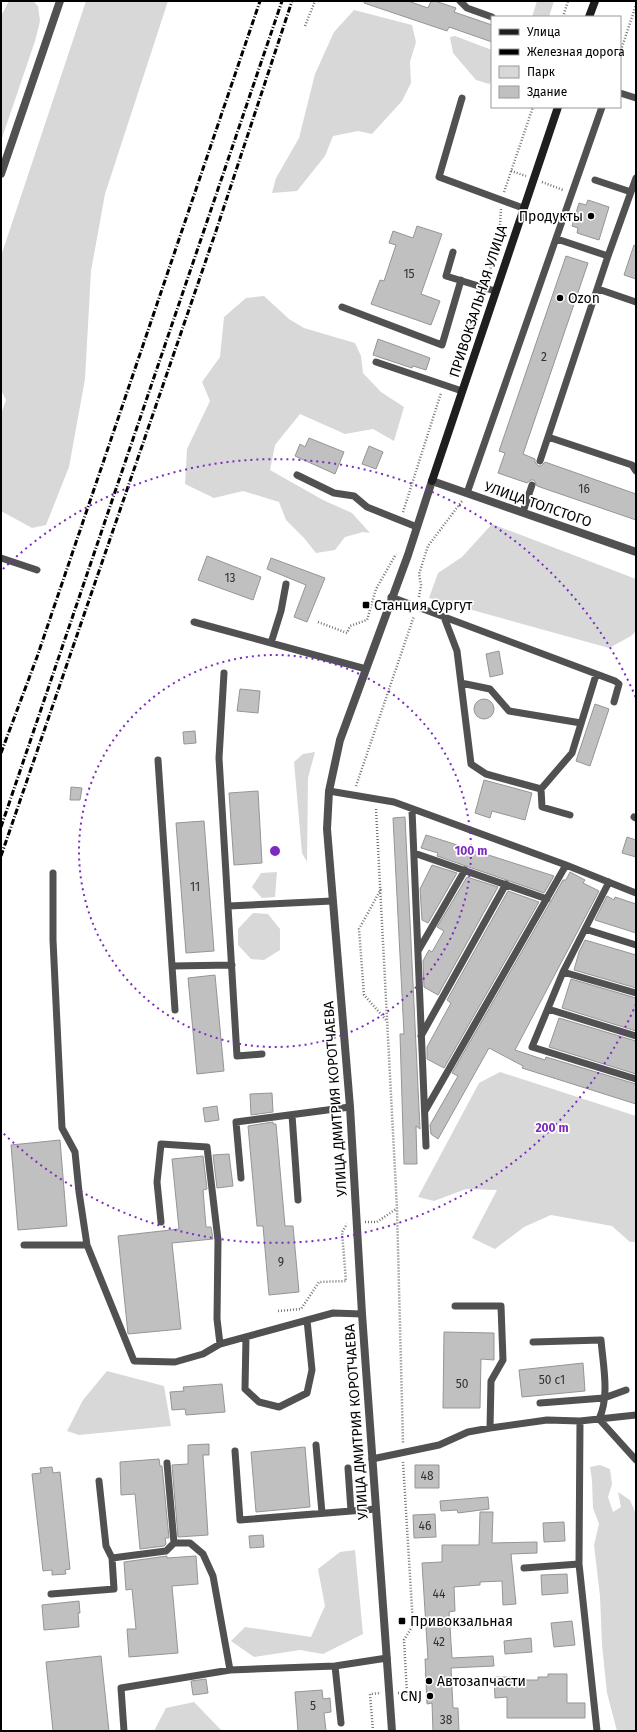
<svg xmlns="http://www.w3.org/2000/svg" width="637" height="1732" font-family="'Fira Sans',sans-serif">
  <rect width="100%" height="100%" fill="#fff"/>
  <!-- green -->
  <path fill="#d8d8d8" d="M9,1H33L38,6L40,21L35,41L1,141V16Z
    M86,1H168L105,194L91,271L85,379L69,467L46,525L32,528L1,511V414L6,400L1,390V256Z
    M537,1H554L549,17H532Z
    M354,10L412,25L416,42L410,62L411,83L402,101L372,134L358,131L333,136L325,156L297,191L272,193L276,178L299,138L315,74L334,32Z
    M455,36L492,50V81L489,84L476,80L453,53L450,37Z
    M264,296L289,319L304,328L355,343L361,356L363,373L381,392L404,407L394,441L373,429L345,434L300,414L275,445L270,470L323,500L352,513L370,533L363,532L345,537L335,550L316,553L304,538L286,520L279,502L243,491L214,498L185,484L187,449L210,401L202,382L220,357L224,317L246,298Z
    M492,524L636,579V631L631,636L609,648L429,598L438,573L462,557Z
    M315,752L308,778L307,862L302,853L294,762L303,754Z
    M277,872L275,897L262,898L252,887L261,873Z
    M253,913L268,914L280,929V950L264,960L251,959L238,945V929Z
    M500,1072L636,1116V1242H630L612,1226L551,1215L524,1227L495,1249L472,1238L497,1190L466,1189L434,1201L418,1197L479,1083Z
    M107,1371L164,1386L171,1426L79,1435L67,1431L83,1400Z
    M600,1465L610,1469L612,1484L608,1497L613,1512L621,1507L618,1492L630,1500L636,1514V1731H617L607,1693L602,1645L600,1596L594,1545L599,1524L593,1508L592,1480L590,1467Z
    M355,1550L363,1634L323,1654L300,1650L254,1657L231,1641L245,1627L311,1637L325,1606L318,1569L340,1552Z
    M194,1702L222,1731H154L166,1708Z"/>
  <!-- building -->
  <path fill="#c0c0c0" stroke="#959595" d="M365,1H408L428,8L431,1H435L456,8L454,12L492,25V42L449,27L447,31L364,3Z
    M588,200L609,207L599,240L577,233L578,228L572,226L579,203L586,205Z
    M417,226L442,234L421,294L440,301L431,325L371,304L380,280L384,281L396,245L389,243L393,231L413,238Z
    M634,245L636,246V279L624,275Z
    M566,256L588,263L523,454L535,459V462L538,466H541L545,462L636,494V520L537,486L534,480H531L527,483L498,473L505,453L499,451Z
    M378,339L430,358L426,370L413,366L412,368L373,355Z
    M309,438L344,452L335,474L295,456L300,444L305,447Z
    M369,446L383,452L376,469L362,464Z
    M207,556L261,577L253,600L198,580Z
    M271,558L325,578L307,622L294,617L306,585L267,569Z
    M499,651L503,674L490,677L486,654Z
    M240,689L260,691L258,713L237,711Z
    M474 709a10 10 0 1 1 20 0a10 10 0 1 1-20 0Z
    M595,704L609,709L590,766L576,761Z
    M195,731L196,743L184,744L183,732Z
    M484,780L532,793L525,820L492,811L490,818L475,813Z
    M71,787L82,788L80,800H70Z
    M258,791L262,863L234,865L229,793Z
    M405,817L420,1129L416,1126L417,1164H404L400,1034H404L393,818Z
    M204,821L214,951L186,953L176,823Z
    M426,835L554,876L544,893L437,856L438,853L421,848Z
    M627,837L636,840V857L622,853Z
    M432,865L457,873L428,923L422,920L420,889Z
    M570,872L585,880L583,883L599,891L515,1050L545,1060L546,1057L636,1084V1104L522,1068L523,1066L489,1048L438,1139L431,1134L430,1125L458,1076L452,1073L563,880H566Z
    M467,877L498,887L438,995L424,987L423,961L429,950L432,952L444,931L437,927Z
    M508,891L539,902L444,1068L427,1059V1047L451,1003L447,1000Z
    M607,896L614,900L615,897L636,904V933L595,920Z
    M585,940L636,955V988L574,970L579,952Z
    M215,975L224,1071L197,1074L188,978Z
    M571,979L636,998V1031L562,1008Z
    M559,1018L636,1041V1074L549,1047Z
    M272,1093L273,1112L251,1115L250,1094Z
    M217,1106L219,1120L205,1122L203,1108Z
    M273,1122V1124H276L285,1226H293L299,1292L269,1295L263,1226H257L248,1126Z
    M60,1140L67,1226L18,1230L11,1145Z
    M229,1154L233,1186L217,1188L213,1155Z
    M203,1156L207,1189L203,1190L206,1227H211L213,1239L172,1243L181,1329L128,1334L118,1236L179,1229L172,1159Z
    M444,1332L494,1333V1360L481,1359L480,1408H443Z
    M583,1363L585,1391L522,1397L519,1370Z
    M222,1384L225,1412L186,1415L185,1409L172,1410L170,1392L184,1391L183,1387Z
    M209,1444V1455H203L208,1535L178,1537L172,1465L188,1464V1445Z
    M305,1447L310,1507L256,1512L251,1452Z
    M159,1459L160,1466H162L169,1538H165L166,1544L164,1546L140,1549L135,1494L121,1495L120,1462Z
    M415,1465H439V1488H415Z
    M52,1467L53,1473L60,1472L70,1569L65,1570L66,1574L52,1575V1570L43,1571L32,1474L41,1473L40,1468Z
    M488,1497L489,1509L458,1513L457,1510L441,1511L440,1501Z
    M480,1512H493L492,1543L537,1542V1553L511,1554L516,1604L503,1605L502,1581L480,1582V1585L454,1587L455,1611L449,1612L452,1658L493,1656L494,1666L451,1668L453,1708H458L459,1731H433L432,1703L427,1704L425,1659H428L422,1563L442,1562V1545H479Z
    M435,1514L436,1537L414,1538L413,1515Z
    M564,1522L565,1541L544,1542L543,1523Z
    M263,1535L264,1547L250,1548L249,1536Z
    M167,1556V1558L196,1556L198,1584L172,1586L178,1653L129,1657L127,1629H136L132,1589L126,1590L124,1562Z
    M567,1574L568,1593L542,1595L541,1575Z
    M79,1601L80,1613H78L79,1627L44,1630L42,1605Z
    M572,1621L575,1645L554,1647L551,1623Z
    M531,1638L532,1652L505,1654L504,1641Z
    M101,1656L109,1731H53L46,1662Z
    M548,1674H567V1703H585V1718H507V1697L495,1698L494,1677H511V1680H538V1677H548Z
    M206,1679L208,1693L193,1695L191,1681Z
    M322,1690L323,1699L330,1698L331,1712L324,1713L326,1731H298L295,1692Z"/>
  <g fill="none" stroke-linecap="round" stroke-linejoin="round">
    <!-- path -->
    <path stroke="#737373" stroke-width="2.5" stroke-dasharray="1 2" stroke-linecap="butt" d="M563,17L568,1
      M305,26L315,1
      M620,53L636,5
      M511,171L526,176
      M542,182L563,190
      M504,192L533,107
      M487,280L499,240L501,209
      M450,376L457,366L481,296
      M403,512L441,393
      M419,597L421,585L419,574L428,546L462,501
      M318,622L347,633L350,626L367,620L376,589L396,554
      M356,786L414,616
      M376,809L397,1209L403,1443
      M381,889L359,929L364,995L387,1021
      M365,1222H377L396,1209
      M278,1311L301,1309L319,1282L346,1281L342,1232L347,1224
      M398,1693L407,1694L404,1640L413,1625L403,1462
      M373,1731L370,1694L381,1693"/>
    <!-- service -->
    <path stroke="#515151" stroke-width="7" d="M460,1L467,8L492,17
      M620,93L636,98
      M462,98L439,177L523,208
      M595,180L631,192
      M557,239L608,256
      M453,252L446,276L495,291
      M598,289L636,302
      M342,307L442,345L461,280
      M376,362L462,391
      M548,437L632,465L636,471
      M540,461L608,256L636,178
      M297,475L334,493L354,496L367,507L417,527
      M467,493L602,107
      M523,512L532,485
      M1,558L37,570
      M391,597L615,681L619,684L614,702
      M444,617L457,651L471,764L486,774L541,789L572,753L596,675
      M194,622L366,669
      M271,643L281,611L286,584
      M224,673L219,758L237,1056L262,1054
      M461,683L490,689L509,711L581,723
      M158,760L175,1010
      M541,789L542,807L570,815
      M329,791L394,802L566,865L636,893
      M412,810L426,1146
      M634,817L636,818
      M414,853L547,899
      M53,873V940L62,1128L75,1152L79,1192L87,1245L134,1361L175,1362L203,1354L220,1344L333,1313L362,1314
      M609,882L563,972L532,1047L636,1079
      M229,906L332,901
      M585,929L636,945
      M418,951L465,870
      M172,966L232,965
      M563,972L636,993
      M548,1009L636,1036
      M421,1036L506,884
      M425,1111L566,865
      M292,1115L298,1200
      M241,1178L236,1122L350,1107
      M161,1222L157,1182L161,1144L207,1147L218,1240L217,1319L220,1344
      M24,1245H87
      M455,1306H501L503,1360L491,1381L490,1428
      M246,1337L245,1389L259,1402L279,1407L307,1393L312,1370L307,1320
      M533,1342L601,1340C603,1365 610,1396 599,1419L636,1460
      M540,1403L604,1398L626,1390
      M580,1421L579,1564L597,1731
      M316,1445L322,1513
      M235,1451L240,1520L376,1509
      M372,1459L439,1445L468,1432L490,1428L547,1420L580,1421L636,1415
      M167,1463L174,1543
      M348,1468L351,1511
      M112,1558L166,1551L174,1543H190L203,1554L213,1576L230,1670
      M524,1568L579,1564
      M51,1594L114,1589L112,1558L106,1546L99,1481
      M335,1666L341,1723
      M124,1731L121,1688L230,1670L335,1666L387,1658"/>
    <!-- minor -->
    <path stroke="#515151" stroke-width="8" d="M1,174L60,1
      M432,481L636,552"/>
    <!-- tertiary -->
    <path stroke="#515151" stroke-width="8" d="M392,1731L362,1314L350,1107L327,829L329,791L340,740L408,555L432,481"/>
    <!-- secondary -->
    <path stroke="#1e1e1e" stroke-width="8" d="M589,17L595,1
      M432,481L558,107"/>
    <!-- rail -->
    <path stroke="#000" stroke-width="3" stroke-dasharray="6 2 1 2" stroke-linecap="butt" d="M1,753L37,657L260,1
      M1,827L282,1
      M1,856L216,231L292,1"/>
  </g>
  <!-- distance rings -->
  <g fill="none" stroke="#7b2cbf" stroke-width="2" stroke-dasharray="2 4">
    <circle cx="275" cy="851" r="196"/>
    <path d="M636 1004A392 392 0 0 1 3 1133M3 569A392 392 0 0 1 636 698"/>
  </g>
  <!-- markers -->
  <g fill="#000" stroke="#fff" stroke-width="1.5">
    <circle cx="591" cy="216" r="4"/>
    <circle cx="560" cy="298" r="4"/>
    <rect x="362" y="601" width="8" height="8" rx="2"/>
    <rect x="398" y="1617" width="8" height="8" rx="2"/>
    <circle cx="429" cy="1681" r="4"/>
    <circle cx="430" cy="1696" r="4"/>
  </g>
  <g text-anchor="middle" stroke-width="3.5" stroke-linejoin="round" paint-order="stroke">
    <!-- number labels -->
    <g font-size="12" fill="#303030">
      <text x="409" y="278">15</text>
      <text x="544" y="361">2</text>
      <text x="584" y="493">16</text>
      <text x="230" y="582">13</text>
      <text x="195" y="891">11</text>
      <text x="281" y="1266">9</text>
      <text x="552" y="1384">50 с1</text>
      <text x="462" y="1388">50</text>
      <text x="427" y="1480">48</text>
      <text x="425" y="1530">46</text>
      <text x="439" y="1598">44</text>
      <text x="439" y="1646">42</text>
      <text x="313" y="1710">5</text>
      <text x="446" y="1724">38</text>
    </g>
    <!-- poi labels -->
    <g font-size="14" fill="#000" stroke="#fff" text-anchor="start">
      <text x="583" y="221" text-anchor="end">Продукты</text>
      <text x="568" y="303">Ozon</text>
      <text x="374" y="610">Станция Сургут</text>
      <text x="410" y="1626">Привокзальная</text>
      <text x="437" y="1686">Автозапчасти</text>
      <text x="422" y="1701" text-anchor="end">CNJ</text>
    </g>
    <!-- street labels -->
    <g font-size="14" fill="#000" stroke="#fff">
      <text transform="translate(478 301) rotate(-72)" y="5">ПРИВОКЗАЛЬНАЯ УЛИЦА</text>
      <text transform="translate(538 504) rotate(19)" y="5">УЛИЦА ТОЛСТОГО</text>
      <text transform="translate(335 1099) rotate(-94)" y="5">УЛИЦА ДМИТРИЯ КОРОТЧАЕВА</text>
      <text transform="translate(356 1422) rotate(-94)" y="5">УЛИЦА ДМИТРИЯ КОРОТЧАЕВА</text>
    </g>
  </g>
  <circle cx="275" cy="851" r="6" fill="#7b2cbf" stroke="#fff" stroke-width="2"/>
  <g font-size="12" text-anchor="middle" font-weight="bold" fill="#7b2cbf" stroke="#fff" stroke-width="3.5" stroke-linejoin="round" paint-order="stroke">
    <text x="471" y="855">100 m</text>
    <text x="552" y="1132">200 m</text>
  </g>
  <!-- border -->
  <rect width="637" height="1732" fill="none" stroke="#000000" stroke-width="4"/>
  <!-- legend -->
  <rect x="491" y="16" width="130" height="92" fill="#ffffff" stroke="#999999"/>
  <rect x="499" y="29" width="20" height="6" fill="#1e1e1e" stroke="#999999"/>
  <text x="527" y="36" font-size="12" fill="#000000">Улица</text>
  <rect x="499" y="49" width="20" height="6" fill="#000000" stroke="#999999"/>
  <text x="527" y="56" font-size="12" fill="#000000">Железная дорога</text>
  <rect x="499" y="66" width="20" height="12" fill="#d8d8d8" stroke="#999999"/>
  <text x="527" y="76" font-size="12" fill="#000000">Парк</text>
  <rect x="499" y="86" width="20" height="12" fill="#c0c0c0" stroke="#999999"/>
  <text x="527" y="96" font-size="12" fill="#000000">Здание</text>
</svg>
